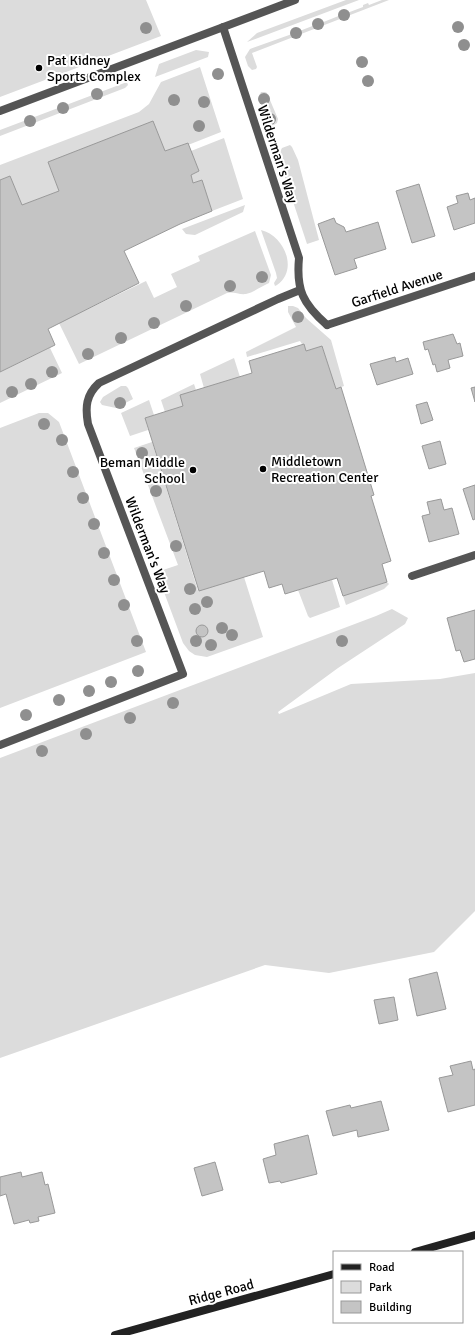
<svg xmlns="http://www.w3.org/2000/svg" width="475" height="1335" font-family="Signika,sans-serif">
  <rect width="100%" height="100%" fill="#fff"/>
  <!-- green -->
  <path fill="#dcdcdc" d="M0,0H146L161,36L0,97Z
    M346,0H359L247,42L257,33Z
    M382,0H389L252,53L257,67L256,69L252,70L248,66L245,57L250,49L292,34V32L297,30V32L315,25V23L319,22L321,23L341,15V13L346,12L347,13L363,7V5L368,3L369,5Z
    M196,50L209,52L208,57L155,77L159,64Z
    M200,67L221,132L188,145V143L165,151L153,122L48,162L59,191L22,205L10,176L0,180V165L139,112L149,104L161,82Z
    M127,82L128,85L125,88L0,136V130Z
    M261,92H265L267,93L278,119L277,123L272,126L267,124L259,96Z
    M224,138L243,199L212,211L202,180L193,183L191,175L199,171L191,151Z
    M290,145L292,147L298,160L319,240L307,244L278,156L282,148Z
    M245,205L243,212L195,235L186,234L182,229Z
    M261,230C284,235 299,270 277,285L275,286L274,283L277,278L276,273Z
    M255,231L271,275L269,283C262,286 254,292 246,294C239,295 233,291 227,293L79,364L59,323L146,281L154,298L177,287L171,274L200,261L198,256Z
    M288,306H293L298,308L306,318L331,340L344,386L336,389L322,346L306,351L304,344H302L300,341L247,357L246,352L296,327L288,312Z
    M50,348L62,373L0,403V372Z
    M234,358L240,377L204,388L200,374Z
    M194,384L196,390L183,406L165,412L161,400Z
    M121,386H126L128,388L133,399L116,408L102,405L100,402L103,397Z
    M149,400L154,415L145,418L148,430L130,436L121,413Z
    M39,413H48L59,422L146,652L0,708V428Z
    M152,442L198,591L244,577L263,637L207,657L195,655L189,651L183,643L158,576L160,571L178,565L134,448Z
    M332,580L340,607L310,618L308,616L298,590Z
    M387,582L389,584L384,589L346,605L343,596Z
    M392,609L408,618L405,624L338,668L278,712L279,714L351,684L440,679L475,673V911L434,952L329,973L265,965L0,1058V758L376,616Z"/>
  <!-- building -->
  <path fill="#c4c4c4" stroke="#999" d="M153,121L165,151L188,143L199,171L191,175L193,183L202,180L212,211L180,224L124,251L139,283L48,329L55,345L0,372V180L10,176L22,205L59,191L48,162Z
    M419,184L435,236L412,243L396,191Z
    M468,193L470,200L475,198V223L454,230L447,207L458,203L456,196Z
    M334,218L336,223L344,227L346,232L378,222L386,249L354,259L357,268L335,275L318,224Z
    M453,334L457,344L460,343L463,356L448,360L450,368L437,372L435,364L433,365L428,349L425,350L423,342Z
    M304,344L306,351L322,346L336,389L341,387L374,495L371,496L391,561L382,564L387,582L343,596L337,578L285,594L282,584L269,588L264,571L199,591L145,418L183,406L180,395L252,373L249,361Z
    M395,357L396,362L408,358L413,374L377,385L370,364Z
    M475,387V402L471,388Z
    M427,402L433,420L421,424L416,405Z
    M440,441L446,464L429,469L422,446Z
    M475,485V519L473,520L463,489Z
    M441,499L444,510L452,508L459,534L429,542L422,516L430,514L427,502Z
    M475,610V659L464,662L460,650L456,651L447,618Z
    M196 631a6 6 0 1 1 12 0a6 6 0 1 1-12 0Z
    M437,972L446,1009L417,1016L409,979Z
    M394,997L398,1020L379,1024L374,1000Z
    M471,1061L473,1070L475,1069V1105L448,1112L439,1078L453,1075L450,1066Z
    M381,1101L389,1130L358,1137L357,1130L333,1136L326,1111L350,1105L351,1108Z
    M308,1135L317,1174L281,1183L280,1181L269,1183L263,1159L276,1155L274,1144Z
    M215,1162L223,1190L202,1196L194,1168Z
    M21,1172L22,1177L42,1172L45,1185L48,1184L55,1213L38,1217L39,1221L30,1223L29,1220L14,1224L6,1194L0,1196V1177Z"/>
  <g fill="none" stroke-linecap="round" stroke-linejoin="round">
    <!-- service -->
    <path stroke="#555" stroke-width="8" d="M223,27L299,258C296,290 303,304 327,325
      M0,745L183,674L88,424C85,407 86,395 99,383L278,299L300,290"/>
    <!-- minor -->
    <path stroke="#555" stroke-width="8" d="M0,111L295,0
      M327,325L475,276
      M412,576L475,555"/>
    <!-- secondary -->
    <path stroke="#222" stroke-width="8" d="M415,1252L475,1235
      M115,1335L334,1274"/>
  </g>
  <!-- trees -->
  <g fill="#8f8f8f">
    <circle cx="344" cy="15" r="6"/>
    <circle cx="318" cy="24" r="6"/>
    <circle cx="458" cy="27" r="6"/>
    <circle cx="146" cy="28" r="6"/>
    <circle cx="296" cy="33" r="6"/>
    <circle cx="464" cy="45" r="6"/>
    <circle cx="362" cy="62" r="6"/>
    <circle cx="218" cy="74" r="6"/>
    <circle cx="368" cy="81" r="6"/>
    <circle cx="97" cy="94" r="6"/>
    <circle cx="264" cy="99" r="6"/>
    <circle cx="174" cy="100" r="6"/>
    <circle cx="204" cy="102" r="6"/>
    <circle cx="63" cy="108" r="6"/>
    <circle cx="270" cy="119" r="6"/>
    <circle cx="30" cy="121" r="6"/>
    <circle cx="199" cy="126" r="6"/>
    <circle cx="262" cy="277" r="6"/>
    <circle cx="230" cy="286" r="6"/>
    <circle cx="186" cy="306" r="6"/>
    <circle cx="298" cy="317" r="6"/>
    <circle cx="154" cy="323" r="6"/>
    <circle cx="121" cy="338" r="6"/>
    <circle cx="88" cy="354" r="6"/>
    <circle cx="52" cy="372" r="6"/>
    <circle cx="31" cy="384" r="6"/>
    <circle cx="12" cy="392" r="6"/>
    <circle cx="120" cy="403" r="6"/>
    <circle cx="44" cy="424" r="6"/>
    <circle cx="62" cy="440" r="6"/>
    <circle cx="142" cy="453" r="6"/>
    <circle cx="73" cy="472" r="6"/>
    <circle cx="156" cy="491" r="6"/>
    <circle cx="83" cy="498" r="6"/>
    <circle cx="94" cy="524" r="6"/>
    <circle cx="176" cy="546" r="6"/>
    <circle cx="104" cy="553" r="6"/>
    <circle cx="114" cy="580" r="6"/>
    <circle cx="190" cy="589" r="6"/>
    <circle cx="207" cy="602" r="6"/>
    <circle cx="124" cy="605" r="6"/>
    <circle cx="195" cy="609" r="6"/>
    <circle cx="222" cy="628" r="6"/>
    <circle cx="232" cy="635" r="6"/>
    <circle cx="137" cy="641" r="6"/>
    <circle cx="196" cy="641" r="6"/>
    <circle cx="342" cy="641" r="6"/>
    <circle cx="211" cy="645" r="6"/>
    <circle cx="138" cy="671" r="6"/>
    <circle cx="111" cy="682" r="6"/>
    <circle cx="89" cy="691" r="6"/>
    <circle cx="59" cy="700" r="6"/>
    <circle cx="173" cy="703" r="6"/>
    <circle cx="26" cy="715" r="6"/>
    <circle cx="130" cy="718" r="6"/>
    <circle cx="86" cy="734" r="6"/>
    <circle cx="42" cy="751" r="6"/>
  </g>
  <!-- markers -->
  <g fill="#000" stroke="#fff" stroke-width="1.5">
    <circle cx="39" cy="68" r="4"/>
    <circle cx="263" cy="469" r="4"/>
    <circle cx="193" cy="470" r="4"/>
  </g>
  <g text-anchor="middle" stroke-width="4" stroke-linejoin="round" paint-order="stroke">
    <!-- poi labels -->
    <g font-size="14" fill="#000" stroke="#fff" text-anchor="start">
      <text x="47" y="65">Pat Kidney<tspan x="47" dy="16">Sports Complex</tspan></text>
      <text x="271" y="466">Middletown<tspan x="271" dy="16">Recreation Center</tspan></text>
      <text x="185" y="467" text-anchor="end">Beman Middle<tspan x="185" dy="16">School</tspan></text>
    </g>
    <!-- street labels -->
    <g font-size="14" fill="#000" stroke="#fff">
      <text transform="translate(278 154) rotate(72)" y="5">Wilderman's Way</text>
      <text transform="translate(397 288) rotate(-18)" y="5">Garfield Avenue</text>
      <text transform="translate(148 545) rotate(69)" y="5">Wilderman's Way</text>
      <text transform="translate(221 1292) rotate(-15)" y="5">Ridge Road</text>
    </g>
  </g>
  <!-- legend -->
  <rect x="333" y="1251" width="130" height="72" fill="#ffffff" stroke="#999999"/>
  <rect x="341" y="1264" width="20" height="6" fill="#222222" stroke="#999999"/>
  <text x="369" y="1271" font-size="12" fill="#000000">Road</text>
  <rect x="341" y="1281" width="20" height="12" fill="#dcdcdc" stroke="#999999"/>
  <text x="369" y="1291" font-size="12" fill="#000000">Park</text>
  <rect x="341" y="1301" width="20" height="12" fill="#c4c4c4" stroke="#999999"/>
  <text x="369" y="1311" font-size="12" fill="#000000">Building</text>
</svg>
